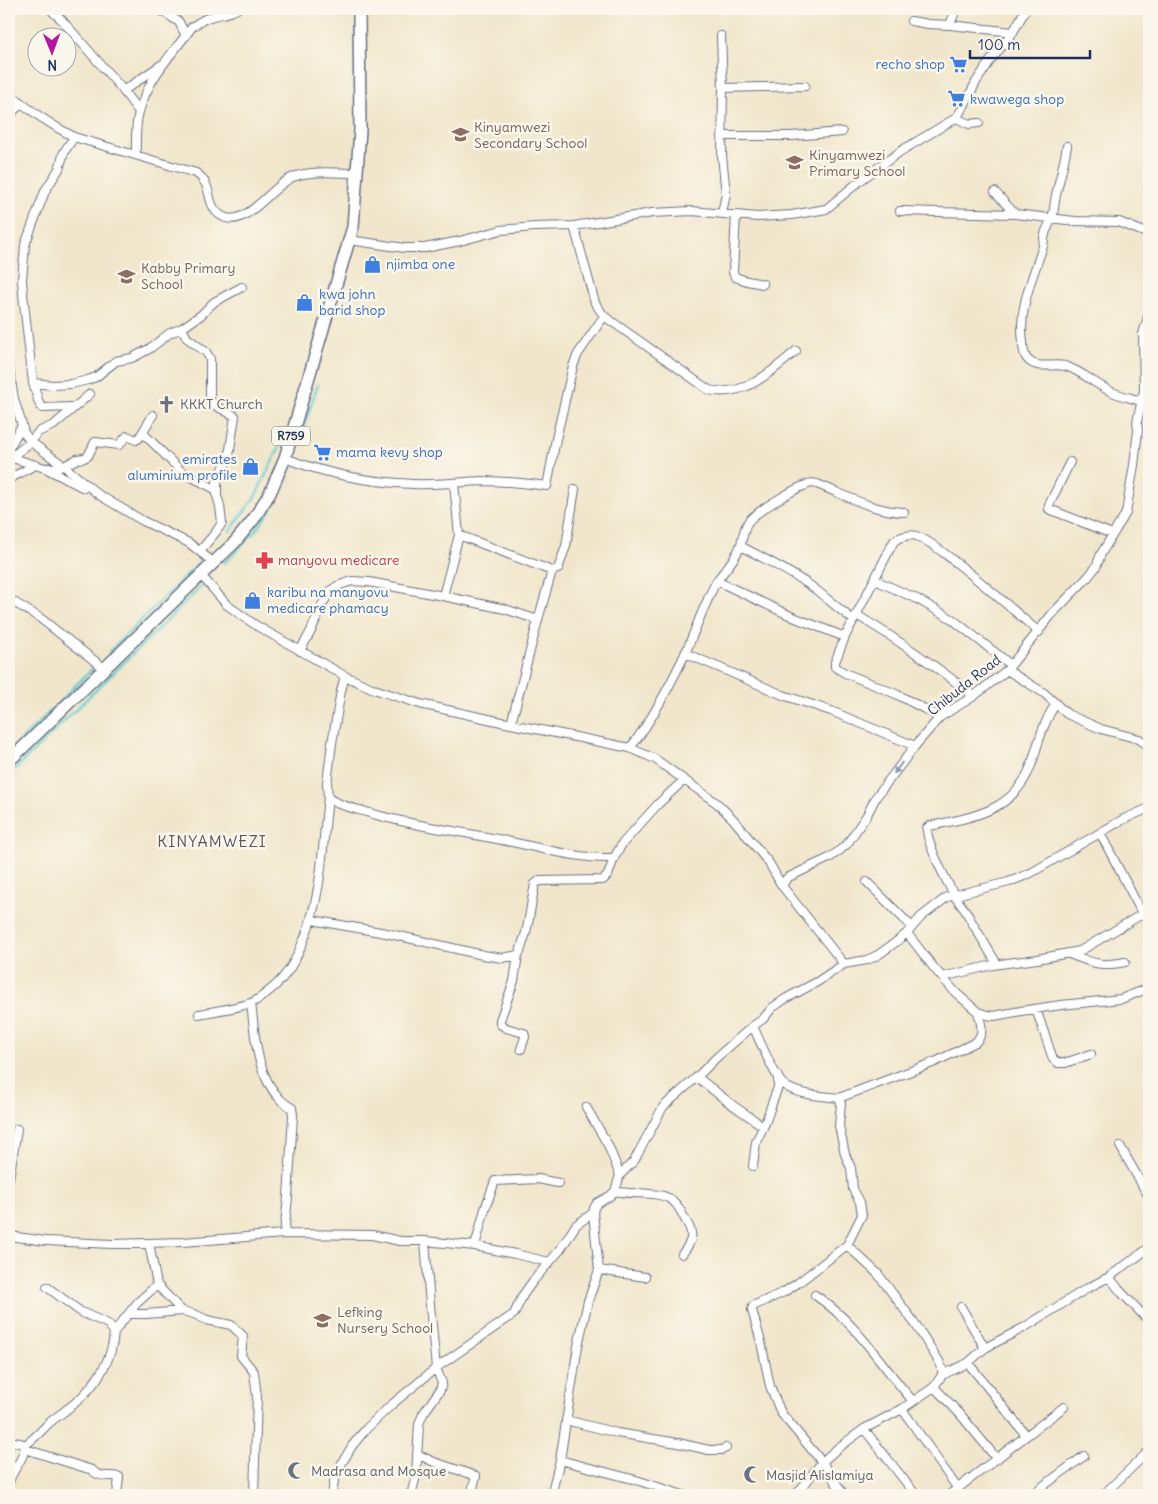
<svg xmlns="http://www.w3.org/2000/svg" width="1158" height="1504" font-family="Delius,sans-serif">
  <rect width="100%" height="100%" fill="#fbf7ec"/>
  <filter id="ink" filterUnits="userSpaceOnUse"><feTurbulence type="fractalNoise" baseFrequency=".02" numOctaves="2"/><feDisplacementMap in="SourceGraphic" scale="10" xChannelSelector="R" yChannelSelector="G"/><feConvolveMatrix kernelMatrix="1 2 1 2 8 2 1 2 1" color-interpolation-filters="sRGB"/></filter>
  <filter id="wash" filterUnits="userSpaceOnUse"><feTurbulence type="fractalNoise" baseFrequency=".0096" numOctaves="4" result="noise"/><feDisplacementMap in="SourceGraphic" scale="20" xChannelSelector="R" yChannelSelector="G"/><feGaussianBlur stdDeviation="1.12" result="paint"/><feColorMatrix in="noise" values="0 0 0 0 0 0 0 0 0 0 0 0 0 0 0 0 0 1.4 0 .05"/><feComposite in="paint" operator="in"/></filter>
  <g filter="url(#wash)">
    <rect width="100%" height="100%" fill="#f1e6cb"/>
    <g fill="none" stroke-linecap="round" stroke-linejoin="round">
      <!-- stream -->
      <path stroke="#5cc9d0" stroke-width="2.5" d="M294,456L318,384
        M230,531L255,497L279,448
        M224,563C235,552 247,541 257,529C273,509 282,486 292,462
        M109,652L200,562
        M9,753L91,670
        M9,775L204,584"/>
    </g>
  </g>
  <g filter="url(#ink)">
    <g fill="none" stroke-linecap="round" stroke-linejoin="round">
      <defs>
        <path id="minor" d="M50,9L61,19L122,89L139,112
          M159,9L179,22L186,36
          M911,21L928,24L950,25L1013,32
          M950,25L956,9
          M721,36L723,88L722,156L726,194L722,213
          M723,88L805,86
          M123,91L161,65
          M9,93C29,110 51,125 74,137L196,173C214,185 205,204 220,215C245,233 273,182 296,176C314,170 339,173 357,173
          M9,116L21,103
          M956,118L969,124L979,123
          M722,136H791L842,132
          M1067,146C1064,163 1060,178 1056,195C1054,202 1055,210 1052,217C1051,222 1048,226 1046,231C1044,236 1044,241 1043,246C1033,277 1018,308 1023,342C1023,348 1024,356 1028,360C1038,370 1053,363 1065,366C1082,371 1096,385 1112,392C1121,396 1132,398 1141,401
          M136,155C136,141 135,126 139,112C149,76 171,56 192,27C198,23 203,19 210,17C219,14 228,14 237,9
          M995,192L1015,214L1075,221L1119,222L1149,234
          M900,211L1015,214
          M736,215L733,272L735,277L747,281L763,284
          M574,226L595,303L604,316L709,390C744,398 771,372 796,351
          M349,240L405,248H425L460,241L501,230L534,227L574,226L652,213L692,211L757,217L792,215L826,209L861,180L901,151L956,118L964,106L976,82L990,61L1013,32L1026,9
          M182,328L187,338L206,352L210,359V399L212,404L235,416L229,456L217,482V496L220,506L222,523L216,532L200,551
          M9,368L14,399L22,425L24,433L31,442L64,466L99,495L143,521L189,543L214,563
          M33,383L53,385L71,384L88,380L96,377L116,361L132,358L149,349L170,333L182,328L201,315L214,302L242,287
          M73,407L42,408L39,403L33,383L23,294L22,280L25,245L45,191L59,169L64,152L74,137
          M143,433L182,472L217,490
          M9,448L22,425
          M9,457L45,468L84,488
          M11,458L15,454L31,442L38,432L54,425L90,394
          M285,458C325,474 369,482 413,484C436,485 459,482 482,481C504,481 525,483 547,486L556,439L573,366L578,354L604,316
          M1070,462L1049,505V509L1112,534
          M45,468L64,466L77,459L84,458L88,456L95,442L119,445L127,436L136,440L139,438L153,415
          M9,479L35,465
          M459,535L552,571L558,569L566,546L575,489
          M740,546C764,558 786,570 808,584C824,595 838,609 854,620
          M201,575L227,605L257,626L345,676L374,689L420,704L511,724L630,748L655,759L718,804L734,820L769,863L782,886L844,964L867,960L878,955L896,942L907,933L921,917L947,897L1009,882L1031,873L1122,820L1149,808
          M875,580L917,599L952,619L1011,665
          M717,581L793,617L845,637
          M443,596L459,535L454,483
          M9,599L40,618L105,669
          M857,615C898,640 936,666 974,696
          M300,651L311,631L322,605L330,591L337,586L352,581L369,582L443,596L505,609L538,620
          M685,653L783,695L831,711L915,746
          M1007,670L1044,693L1067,714L1101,729L1139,739L1149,746
          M345,676L341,691L332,743L327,783L328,798C339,805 351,808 363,811C404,824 445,829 486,837C529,844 570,859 614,858
          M940,717L896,694L845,673L835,667V662L845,637L894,541C902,536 910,533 919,537C933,543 946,555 958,564C986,586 1012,609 1039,632
          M511,724L538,620L552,571
          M630,748C652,721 671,683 686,652C693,635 700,616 708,599C711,592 714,585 718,579C726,569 735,559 740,547C743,539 743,530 748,522C755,512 794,489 806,485C809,483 813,483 817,484C845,495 872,511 904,512
          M1100,833L1142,913
          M867,882L912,927
          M782,886L787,878L829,858L839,851L847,844L867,815L876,797L915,746L940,717L974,696L1007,670L1053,613L1088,577L1096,567L1101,554L1126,513L1134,465L1138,430L1137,422L1144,390L1143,334L1149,314
          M312,920L386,933L483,955L502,958L518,955C522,949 522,943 525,936C530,919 531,902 535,884L539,881L603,880L608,875L614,858L622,844L658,804L684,780
          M907,933L934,968L956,993L978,1012L987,1015L994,1016L1021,1011L1061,1005L1121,999L1149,988
          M1069,954C1093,963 1099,967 1125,962
          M518,955L514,981L500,1020V1024L506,1028L524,1033L525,1037L521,1049
          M997,964L970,919C966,909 958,903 953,893C946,880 926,842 927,828L930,826C973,817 1016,811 1032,763C1039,741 1043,723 1056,703
          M942,977L993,965L1037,959L1080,951L1149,910
          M251,1003C255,1035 256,1075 280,1099C283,1103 288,1105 292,1108L293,1115L288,1197L284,1234
          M1036,1009L1053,1059L1058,1063H1065L1091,1054
          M199,1014C213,1011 238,1008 251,1003C261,999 268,992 276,985C291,970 297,957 305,937C323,889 322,847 328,798
          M753,1026C759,1039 774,1076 783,1084C795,1095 824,1096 839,1098L841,1103L839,1126L845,1154L851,1168L853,1189L860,1202L862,1215L847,1245L878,1274L916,1325L940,1363L942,1368V1375L934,1387L902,1409L864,1429L838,1448L822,1462L796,1495
          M697,1077L731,1104L763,1126
          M839,1098L935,1062L976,1042C985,1032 981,1024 978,1012
          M586,1107L608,1145L620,1175
          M1120,1146L1149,1197
          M753,1166L756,1142L766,1121L770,1109L778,1087V1077
          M9,1179L17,1129
          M615,1191C632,1196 663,1189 675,1203C680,1208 683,1216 687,1223C695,1235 691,1243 682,1254
          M9,1236L46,1241L112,1244L183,1242L284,1234L372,1235L400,1241H425L475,1246L515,1254L549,1262
          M149,1243L157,1285L182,1311L194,1314L207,1320L231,1325L243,1336L241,1356L254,1372L257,1397L254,1495
          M475,1246L485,1209L495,1181L538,1179L558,1183
          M1149,1248L1109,1277L1121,1292L1149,1321
          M599,1270L645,1277
          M815,1295C859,1325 879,1363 913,1401
          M961,1307L985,1348
          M130,1314H146L182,1311
          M114,1332L137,1303L157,1285
          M968,1363L1026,1435
          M942,1375L968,1363L985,1348L1025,1327L1086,1289L1109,1277
          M934,1387L960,1414L997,1459
          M902,1409L958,1489
          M566,1420L617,1433L678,1443L709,1450H721L726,1448
          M864,1429L916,1495
          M9,1441L20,1443L25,1445C25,1459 13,1468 9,1482
          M25,1445C34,1439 41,1431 48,1424C57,1416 67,1410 76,1402C96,1385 113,1359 114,1332L108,1324L81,1312L47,1287
          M25,1449L92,1470C99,1478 109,1475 119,1477L117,1495
          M417,1454L434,1462L476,1476L471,1495
          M560,1460L636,1480L683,1495
          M332,1495L334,1481L342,1463L352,1446L366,1429L390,1406L436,1368L514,1314L523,1295L533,1281L560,1250L576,1225L593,1213
          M411,1495L416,1476L419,1424L423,1414L440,1390L442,1383L436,1368L430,1305L425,1241
          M551,1495L560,1460L578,1346L588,1301L599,1270L593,1213L594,1208L597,1203L610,1196L615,1191L620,1175L634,1161L663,1107L697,1077L717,1057L753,1026L763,1019L772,1008L785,999L817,982L844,964
          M844,1495L822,1462L781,1413L770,1386L761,1342L752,1310L753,1306L784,1292L798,1283L847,1245
          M949,1495L1064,1407
          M1031,1495L1084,1456
          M1103,1495L1149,1451"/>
        <path id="primary" d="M9,761L235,542L253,520L270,493L285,458L353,227L360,130L359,9"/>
      </defs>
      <!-- minor casing -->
      <use href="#minor" stroke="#666f84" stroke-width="10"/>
      <!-- primary casing -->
      <use href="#primary" stroke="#666f84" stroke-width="14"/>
      <!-- minor -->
      <use href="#minor" stroke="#fff" stroke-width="8"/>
      <!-- primary -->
      <use href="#primary" stroke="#fff" stroke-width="11"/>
    </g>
    <!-- one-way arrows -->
    <defs><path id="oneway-solid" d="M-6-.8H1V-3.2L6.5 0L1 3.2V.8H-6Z" transform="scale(1.25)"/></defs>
    <use fill="#8d97ae" href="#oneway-solid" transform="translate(898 768) rotate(126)"/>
  </g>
  <!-- icons -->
  <defs>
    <symbol id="supermarket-bare" viewBox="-9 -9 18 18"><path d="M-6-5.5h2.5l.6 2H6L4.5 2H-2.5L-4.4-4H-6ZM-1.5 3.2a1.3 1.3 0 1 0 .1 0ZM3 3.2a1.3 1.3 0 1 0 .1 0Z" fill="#3f7fe0" stroke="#fbf7ec" stroke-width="2.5" paint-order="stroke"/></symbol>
    <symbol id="school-bare" viewBox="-9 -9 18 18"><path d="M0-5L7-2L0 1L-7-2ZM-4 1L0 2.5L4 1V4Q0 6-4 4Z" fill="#8d6e63" stroke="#fbf7ec" stroke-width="2.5" paint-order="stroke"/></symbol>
    <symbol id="shop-bare" viewBox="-9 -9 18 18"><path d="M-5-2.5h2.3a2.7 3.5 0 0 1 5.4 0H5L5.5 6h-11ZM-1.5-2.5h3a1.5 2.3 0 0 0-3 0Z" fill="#3f7fe0" stroke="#fbf7ec" stroke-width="2.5" paint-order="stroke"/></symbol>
    <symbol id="church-bare" viewBox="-9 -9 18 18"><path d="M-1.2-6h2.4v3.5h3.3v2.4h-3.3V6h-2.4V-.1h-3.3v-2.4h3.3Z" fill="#6b7280" stroke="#fbf7ec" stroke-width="2.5" paint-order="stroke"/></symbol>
    <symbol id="pharmacy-bare" viewBox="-9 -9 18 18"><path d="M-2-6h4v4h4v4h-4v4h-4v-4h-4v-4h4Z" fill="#e0444e" stroke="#fbf7ec" stroke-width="2.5" paint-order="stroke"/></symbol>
    <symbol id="mosque-bare" viewBox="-9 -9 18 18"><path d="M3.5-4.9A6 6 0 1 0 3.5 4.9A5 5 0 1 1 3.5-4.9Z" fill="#6b7280" stroke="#fbf7ec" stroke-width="2.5" paint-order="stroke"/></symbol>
  </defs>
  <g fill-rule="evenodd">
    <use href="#supermarket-bare" x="946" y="52" width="25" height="25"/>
    <use href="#supermarket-bare" x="944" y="86" width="25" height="25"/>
    <use href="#school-bare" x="448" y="122" width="25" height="25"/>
    <use href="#school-bare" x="782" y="150" width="25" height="25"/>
    <use href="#shop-bare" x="360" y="252" width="25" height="25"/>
    <use href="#school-bare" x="114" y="264" width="25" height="25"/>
    <use href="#shop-bare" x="292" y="290" width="25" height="25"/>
    <use href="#church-bare" x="154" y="392" width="25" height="25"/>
    <use href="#supermarket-bare" x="310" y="440" width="25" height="25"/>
    <use href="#shop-bare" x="238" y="454" width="25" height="25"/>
    <use href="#pharmacy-bare" x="252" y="548" width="25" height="25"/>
    <use href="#shop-bare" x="240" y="588" width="25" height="25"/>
    <use href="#school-bare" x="310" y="1308" width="25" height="25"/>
    <use href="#mosque-bare" x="284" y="1458" width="25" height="25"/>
    <use href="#mosque-bare" x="740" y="1462" width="25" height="25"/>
  </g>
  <g text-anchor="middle" stroke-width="5" stroke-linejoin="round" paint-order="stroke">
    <!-- shield labels -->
    <rect fill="#fbf7ec" stroke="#5e6b89" stroke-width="1" x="272" y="426.5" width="38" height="19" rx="4"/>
    <g font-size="12" font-weight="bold" fill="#1b2f5e">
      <text x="291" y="440">R759</text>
    </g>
    <!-- shop labels -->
    <g font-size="14" fill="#366cbe" stroke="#fbf7ec" text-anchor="start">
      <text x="945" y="69" text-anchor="end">recho shop</text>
      <text x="970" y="104">kwawega shop</text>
      <text x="386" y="269">njimba one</text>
      <text x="319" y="299">kwa john<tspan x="319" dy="16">barid shop</tspan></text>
      <text x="336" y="457">mama kevy shop</text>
      <text x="237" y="464" text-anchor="end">emirates<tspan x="237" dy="16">aluminium profile</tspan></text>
      <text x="267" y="597">karibu na manyovu<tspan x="267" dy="16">medicare phamacy</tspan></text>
    </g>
    <!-- education labels -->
    <g font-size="14" fill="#785e54" stroke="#fbf7ec" text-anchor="start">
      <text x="474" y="132">Kinyamwezi<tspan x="474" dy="16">Secondary School</tspan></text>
      <text x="809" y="160">Kinyamwezi<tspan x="809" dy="16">Primary School</tspan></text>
      <text x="141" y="273">Kabby Primary<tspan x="141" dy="16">School</tspan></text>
      <text x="337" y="1317">Lefking<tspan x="337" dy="16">Nursery School</tspan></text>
    </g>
    <!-- worship labels -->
    <g font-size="14" fill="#5b616d" stroke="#fbf7ec" text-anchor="start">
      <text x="180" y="409">KKKT Church</text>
      <text x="311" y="1476">Madrasa and Mosque</text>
      <text x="766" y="1480">Masjid Alislamiya</text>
    </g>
    <!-- health labels -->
    <g font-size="14" fill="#be3a42" stroke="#fbf7ec" text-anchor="start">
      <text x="278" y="565">manyovu medicare</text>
    </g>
    <!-- street labels -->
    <g font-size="14" fill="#1b2f5e" stroke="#fbf7ec">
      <text transform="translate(964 685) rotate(-38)" y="5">Chibuda Road</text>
    </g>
    <!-- quarter labels -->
    <g font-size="16" letter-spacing="1" fill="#5f5562" stroke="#fbf7ec">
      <text x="212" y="847">KINYAMWEZI</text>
    </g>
  </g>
  <!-- margin -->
  <rect width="1158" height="1504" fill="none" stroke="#fbf7ec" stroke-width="30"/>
  <!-- north arrow -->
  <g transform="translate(52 52) rotate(179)"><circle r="24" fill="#fbf7ec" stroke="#a1a7b3"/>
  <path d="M0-4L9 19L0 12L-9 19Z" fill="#b5179e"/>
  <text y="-8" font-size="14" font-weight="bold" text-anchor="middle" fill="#1b2f5e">N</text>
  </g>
  <!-- scale -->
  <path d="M970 50v8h120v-8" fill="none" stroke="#1b2f5e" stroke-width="2.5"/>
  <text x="978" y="50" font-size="15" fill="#1b2f5e" stroke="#fbf7ec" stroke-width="4" paint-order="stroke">100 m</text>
</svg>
